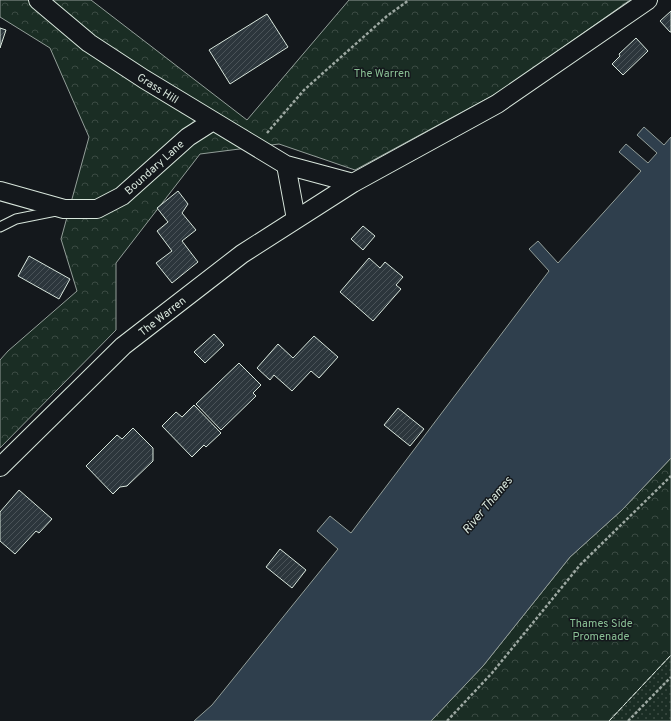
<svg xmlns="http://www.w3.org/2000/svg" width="671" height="721" font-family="Overpass,sans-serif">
  <defs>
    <pattern id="grass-dots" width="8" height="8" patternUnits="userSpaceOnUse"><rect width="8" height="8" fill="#1a2d24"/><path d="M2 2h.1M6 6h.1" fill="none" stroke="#3b4b43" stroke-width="1.8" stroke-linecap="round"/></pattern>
    <pattern id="forest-crowns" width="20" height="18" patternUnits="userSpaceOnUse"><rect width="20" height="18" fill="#1a2d24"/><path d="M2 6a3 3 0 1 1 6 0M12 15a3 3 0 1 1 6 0" fill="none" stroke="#3b4b43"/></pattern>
    <pattern id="building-hatch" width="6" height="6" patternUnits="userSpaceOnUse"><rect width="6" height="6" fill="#2c363c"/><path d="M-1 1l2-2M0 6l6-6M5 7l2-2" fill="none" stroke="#4a5358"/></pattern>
  </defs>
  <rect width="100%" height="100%" fill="#14181c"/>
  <!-- grass -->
  <path fill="url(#grass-dots)" stroke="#939e99" d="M671,655V721H609Z"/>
  <!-- forest -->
  <path fill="url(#forest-crowns)" stroke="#939e99" d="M0,0H91L247,120L349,0H630L501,91L355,170L279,144L200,154L116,263V330L0,448V360L8,351L77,291L61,239L89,137L50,48L0,17Z
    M671,458V655L609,721H431L483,666L570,557L622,510Z"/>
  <!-- water -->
  <path fill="#2f3f4d" stroke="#939e99" d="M644,127L664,145L671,137V458L622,510L570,557L483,666L431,721H194L212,705L338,549L317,531L330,516L351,533L549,271L529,249L538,241L558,263L641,171L619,152L626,144L648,163L657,153L637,135Z"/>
  <!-- building -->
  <path fill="url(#building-hatch)" stroke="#d8e6dc" d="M671,11V32H670L660,21Z
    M267,14L288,47L230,84L209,50Z
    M0,28L6,30L0,48Z
    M636,38L648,51L623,75L612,64L620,56L619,54Z
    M178,191L188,204L182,213L196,230L182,241L198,262L172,283L156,263L172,251L157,231L168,222L157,208Z
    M363,226L375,236L363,250L351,239Z
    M29,256L70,279L59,299L18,276Z
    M369,258L380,268L385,262L403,277L396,285L401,289L373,321L340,292Z
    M214,334L224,345L205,363L194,352Z
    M314,336L338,357L319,378L311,371L292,391L274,375L270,380L257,368L278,344L293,358Z
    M239,363L261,385L253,393L256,396L221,430L196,404Z
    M194,405L221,433L206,447L204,445L192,457L162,426L176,412L182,417Z
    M398,408L424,429L410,446L384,425Z
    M133,428L153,448V461L127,486L120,487L113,494L86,466L117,435L122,439Z
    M19,490L52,519L39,533L36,531L15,554L0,541V512Z
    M280,549L306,570L292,588L266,567Z"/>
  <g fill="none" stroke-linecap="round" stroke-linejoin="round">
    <defs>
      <path id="lane" d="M0,227L16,219L56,211"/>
      <path id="street" d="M38,0L89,43L144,79L286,165L353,183
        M286,165L296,219
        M0,191L64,209H97L122,196L188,137L213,121
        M0,467L123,346L242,254L353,183L497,104L648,0"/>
    </defs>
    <!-- lane casing -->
    <use href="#lane" stroke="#d8e6dc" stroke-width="11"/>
    <!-- street casing -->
    <use href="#street" stroke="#d8e6dc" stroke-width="20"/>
    <!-- path -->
    <path stroke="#9da8a2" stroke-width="2.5" stroke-dasharray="3 2" stroke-linecap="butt" d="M267,133L304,90L387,16L409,0
      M447,721L492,673L580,565L671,476
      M628,721L671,677"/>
    <!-- lane -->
    <use href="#lane" stroke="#14181c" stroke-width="9"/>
    <!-- street -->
    <use href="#street" stroke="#14181c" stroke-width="18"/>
    <!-- fence -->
    <path stroke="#d8e6dc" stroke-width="1" stroke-dasharray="5 2" stroke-linecap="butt" d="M609,721L671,655"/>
  </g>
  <g text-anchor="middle" stroke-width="3" stroke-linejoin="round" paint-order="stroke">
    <!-- park labels -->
    <g font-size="11" fill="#8ac095" stroke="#14181c">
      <text x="382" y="77">The Warren</text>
      <text x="601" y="627">Thames Side<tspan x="601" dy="13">Promenade</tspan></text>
    </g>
    <!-- street labels -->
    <g font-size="11" fill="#d8e6dc" stroke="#14181c">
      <text transform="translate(158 88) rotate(32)" y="4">Grass Hill</text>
      <text transform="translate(154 167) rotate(-42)" y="4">Boundary Lane</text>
      <text transform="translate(162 316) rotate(-38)" y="4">The Warren</text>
    </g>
    <!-- water labels -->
    <g font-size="12" font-style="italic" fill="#d8e6dc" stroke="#14181c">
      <text transform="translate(487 505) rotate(-50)" y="4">River Thames</text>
    </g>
  </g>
</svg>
